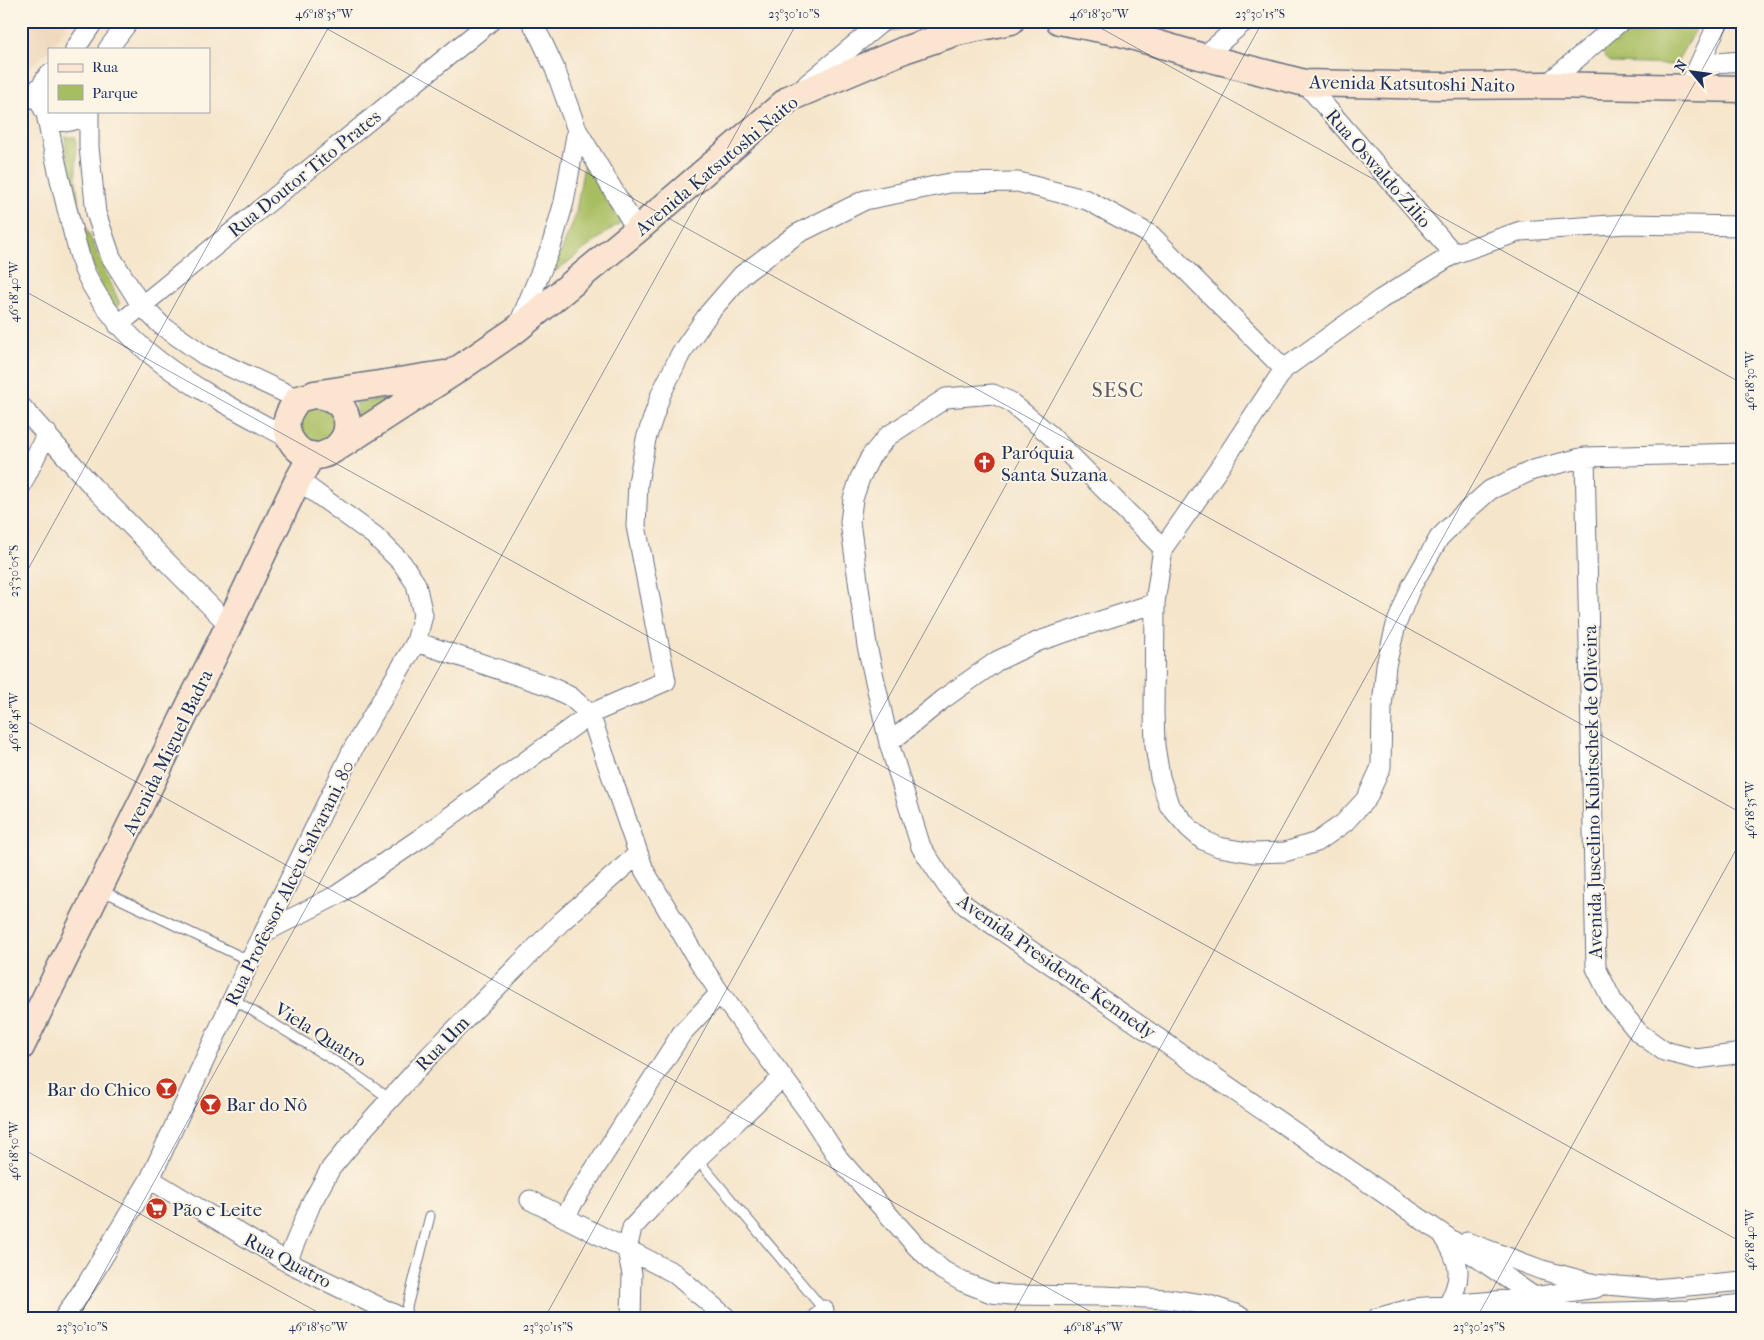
<svg xmlns="http://www.w3.org/2000/svg" width="1764" height="1340" font-family="'IM FELL French Canon',serif">
  <rect width="100%" height="100%" fill="#fcf5e5"/>
  <filter id="ink" filterUnits="userSpaceOnUse"><feTurbulence type="fractalNoise" baseFrequency=".02" numOctaves="2"/><feDisplacementMap in="SourceGraphic" scale="10" xChannelSelector="R" yChannelSelector="G"/><feConvolveMatrix kernelMatrix="1 2 1 2 8 2 1 2 1" color-interpolation-filters="sRGB"/></filter>
  <filter id="wash" filterUnits="userSpaceOnUse"><feTurbulence type="fractalNoise" baseFrequency=".0096" numOctaves="4" result="noise"/><feDisplacementMap in="SourceGraphic" scale="20" xChannelSelector="R" yChannelSelector="G"/><feGaussianBlur stdDeviation="1.12" result="paint"/><feColorMatrix in="noise" values="0 0 0 0 0 0 0 0 0 0 0 0 0 0 0 0 0 1.4 0 .05"/><feComposite in="paint" operator="in"/></filter>
  <g filter="url(#wash)">
    <rect width="100%" height="100%" fill="#f5e5cb"/>
    <!-- built -->
    <path fill="#eed7bb" d="M21,21H69L53,47L49,49V51L21,75Z"/>
    <!-- green -->
    <path fill="#a7bd61" stroke="#617660" d="M897,21H927L879,35Z
      M1631,21H1700L1675,65L1611,63L1602,53C1608,39 1619,31 1631,21Z
      M65,137H76V176L79,208L87,230L120,304L113,308L102,289L73,211Z
      M585,159L622,221L552,274L575,217Z
      M405,397L359,424L355,403Z
      M320,406L331,413L336,425L327,443L307,444L296,423L308,408Z"/>
  </g>
  <g filter="url(#ink)">
    <g fill="none" stroke-linecap="round" stroke-linejoin="round">
      <defs>
        <path id="service" d="M101,890L250,961
          M233,999L351,1071L390,1099
          M697,1159L824,1310
          M404,1319L430,1216"/>
        <path id="minor" d="M75,49L94,21
          M108,49L129,21
          M1203,57L1245,21
          M1700,64L1743,61
          M49,74C22,104 60,140 88,111
          M1305,83L1454,254
          M807,84L883,21
          M1546,85L1621,21
          M1688,89L1719,21
          M21,104L41,86
          M89,111V147L96,213L111,257L141,305L161,325L204,355L298,399
          M46,114C54,155 63,195 74,236C78,247 80,261 85,272C124,357 212,396 290,439
          M577,130L637,230
          M1743,226L1627,224L1521,231L1454,254L1381,299L1284,369L1219,468L1163,548L1155,603L1154,712L1155,746L1160,777L1169,805L1189,828L1203,840L1219,847L1253,853L1285,852L1317,842L1344,823L1367,798L1381,767L1382,707L1386,665L1396,625L1411,587L1439,538L1464,513L1490,490L1533,470L1585,457L1743,453
          M118,325L491,21
          M518,326L551,247L564,202L577,130L555,69L541,39L531,21
          M21,406L93,487L229,625
          M1585,457L1596,968L1613,1002L1639,1033L1664,1051L1696,1059L1743,1053
          M21,486L47,433
          M1163,548L1049,434L1009,401L993,394L946,398L888,436L871,456L860,478L853,499L850,522L867,646L889,743L921,847L947,886L966,906L1533,1296L1574,1312
          M416,642L549,686L571,697L590,714L644,870L694,954L720,993L807,1110L839,1159L917,1247L942,1270L963,1282L991,1293L1011,1295L1102,1296L1168,1299L1209,1305L1236,1314L1244,1319
          M889,743L943,699L997,661L1039,641L1155,603
          M265,932L337,895L422,837L590,714L666,681L636,526L638,483L646,439L661,394L681,353L709,313L742,275L797,234L865,200L950,183L1018,182L1087,200L1151,235L1284,369
          M150,1179L287,1262L404,1319
          M530,1200L674,1273L728,1319
          M565,1218L574,1201L682,1033L720,993
          M1443,1235C1460,1262 1464,1276 1448,1305
          M1467,1242L1542,1270L1595,1284L1654,1289L1743,1281
          M287,1262L311,1204L331,1168L366,1126L430,1055L562,921L637,855
          M1377,1318L1414,1308L1518,1299L1596,1288
          M63,1319L88,1282L150,1179L250,961L354,747L416,642L423,615L416,584L402,563L375,536L298,480
          M631,1319L632,1274L627,1250L632,1228L697,1159L783,1077
          M816,1319L824,1310
          M1446,1319L1476,1316L1689,1310L1743,1304"/>
        <path id="secondary" d="M1059,21L1121,33L1203,57L1305,83L1438,86L1546,85L1743,89
          M314,394L444,374
          M314,395C328,395 339,400 345,413C353,432 340,450 322,455C302,461 284,439 287,420C288,412 294,405 298,399Z
          M340,446L454,372L517,329L637,230L790,98L904,50L957,32L1011,21
          M21,1047L229,625L298,480L312,455"/>
      </defs>
      <!-- service casing -->
      <use href="#service" stroke="#676f84" stroke-width="11"/>
      <!-- minor casing -->
      <use href="#minor" stroke="#676f84" stroke-width="21"/>
      <!-- secondary casing -->
      <use href="#secondary" stroke="#676f84" stroke-width="29"/>
      <!-- service -->
      <use href="#service" stroke="#fff" stroke-width="9"/>
      <!-- minor -->
      <use href="#minor" stroke="#fff" stroke-width="19"/>
      <!-- secondary -->
      <use href="#secondary" stroke="#fce5d0" stroke-width="26"/>
    </g>
  </g>
  <!-- ticks -->
  <path fill="none" stroke="#1b2f5e" stroke-width="1" stroke-opacity="0.45" d="M313,21L1743,814M1088,21L1743,384M21,289L1743,1243M21,582L332,21M21,718L1104,1319M21,1148L330,1319M78,1319L798,21M544,1319L1263,21M1010,1319L1729,21M1476,1319L1743,837"/>
  <!-- icons -->
  <defs>
    <symbol id="church-disc" viewBox="-11 -11 22 22"><circle r="9.5" fill="#c8321e" stroke="#fcf5e5"/><path d="M-1.2-6h2.4v3.5h3.3v2.4h-3.3V6h-2.4V-.1h-3.3v-2.4h3.3Z" fill="#fff"/></symbol>
    <symbol id="bar-disc" viewBox="-11 -11 22 22"><circle r="9.5" fill="#c8321e" stroke="#fcf5e5"/><path d="M-6-5H6L.8 .8V4.5H3.5V6h-7V4.5H-.8V.8Z" fill="#fff"/></symbol>
    <symbol id="supermarket-disc" viewBox="-11 -11 22 22"><circle r="9.5" fill="#c8321e" stroke="#fcf5e5"/><path d="M-6-5.5h2.5l.6 2H6L4.5 2H-2.5L-4.4-4H-6ZM-1.5 3.2a1.3 1.3 0 1 0 .1 0ZM3 3.2a1.3 1.3 0 1 0 .1 0Z" fill="#fff"/></symbol>
  </defs>
  <g fill-rule="evenodd">
    <use href="#church-disc" x="972" y="450" width="25" height="25"/>
    <use href="#bar-disc" x="154" y="1076" width="25" height="25"/>
    <use href="#bar-disc" x="198" y="1092" width="25" height="25"/>
    <use href="#supermarket-disc" x="144" y="1196" width="25" height="25"/>
  </g>
  <g text-anchor="middle" stroke-width="4" stroke-linejoin="round" paint-order="stroke">
    <!-- street labels -->
    <g font-size="19" fill="#1b2f5e" stroke="#fcf5e5">
      <text transform="translate(1412 83) rotate(1)" y="7">Avenida Katsutoshi Naito</text>
      <text transform="translate(716 165) rotate(-40)" y="7">Avenida Katsutoshi Naito</text>
      <text transform="translate(1379 168) rotate(49)" y="7">Rua Oswaldo Zilio</text>
      <text transform="translate(304 173) rotate(-39)" y="7">Rua Doutor Tito Prates</text>
      <text transform="translate(167 752) rotate(-64)" y="7">Avenida Miguel Badra</text>
      <text transform="translate(1592 792) rotate(-91)" y="7">Avenida Juscelino Kubitschek de Oliveira</text>
      <text transform="translate(289 883) rotate(-64)" y="7">Rua Professor Alceu Salvarani, 80</text>
      <text transform="translate(1057 966) rotate(35)" y="7">Avenida Presidente Kennedy</text>
      <text transform="translate(321 1034) rotate(32)" y="7">Viela Quatro</text>
      <text transform="translate(442 1043) rotate(-46)" y="7">Rua Um</text>
      <text transform="translate(288 1260) rotate(28)" y="7">Rua Quatro</text>
    </g>
    <!-- poi labels -->
    <g font-size="19" fill="#1b2f5e" stroke="#fcf5e5" text-anchor="start">
      <text x="1001" y="459">Paróquia<tspan x="1001" dy="22">Santa Suzana</tspan></text>
      <text x="151" y="1096" text-anchor="end">Bar do Chico</text>
      <text x="226" y="1111">Bar do Nô</text>
      <text x="172" y="1216">Pão e Leite</text>
    </g>
    <!-- quarter labels -->
    <g font-size="21" letter-spacing="1" fill="#595967" stroke="#fcf5e5">
      <text x="1118" y="397">SESC</text>
    </g>
  </g>
  <!-- margin -->
  <rect width="1764" height="1340" fill="none" stroke="#fcf5e5" stroke-width="55"/>
  <!-- legend -->
  <rect x="48" y="48" width="162" height="65" fill="#fcf5e5" stroke="#a2a6af"/>
  <rect x="58" y="64" width="25" height="8" fill="#fce5d0" stroke="#a2a6af"/>
  <text x="92" y="72" font-size="15" fill="#1b2f5e">Rua</text>
  <rect x="58" y="85" width="25" height="15" fill="#a7bd61" stroke="#a2a6af"/>
  <text x="92" y="98" font-size="15" fill="#1b2f5e">Parque</text>
  <!-- north arrow -->
  <g transform="translate(1692 72) rotate(299)" stroke="#fcf5e5" stroke-width="4" paint-order="stroke">
  <path d="M0-4L9 19L0 12L-9 19Z" fill="#1b2f5e"/>
  <text y="-8" font-size="14" font-weight="bold" text-anchor="middle" fill="#1b2f5e">N</text>
  </g>
  <rect x="28" y="28" width="1708" height="1284" fill="none" stroke="#1b2f5e" stroke-width="2"/>
  <g font-size="12" text-anchor="middle" fill="#1b2f5e">
    <text x="324" y="18">46°18'35"W</text>
    <text x="794" y="18">23°30'10"S</text>
    <text x="1099" y="18">46°18'30"W</text>
    <text x="1260" y="18">23°30'15"S</text>
    <text transform="translate(14 292) rotate(-90)" y="4">46°18'40"W</text>
    <text transform="translate(1750 381) rotate(-90)" y="4">46°18'30"W</text>
    <text transform="translate(14 571) rotate(-90)" y="4">23°30'05"S</text>
    <text transform="translate(14 722) rotate(-90)" y="4">46°18'45"W</text>
    <text transform="translate(1750 810) rotate(-90)" y="4">46°18'35"W</text>
    <text transform="translate(14 1151) rotate(-90)" y="4">46°18'50"W</text>
    <text transform="translate(1750 1240) rotate(-90)" y="4">46°18'40"W</text>
    <text x="82" y="1331">23°30'10"S</text>
    <text x="318" y="1331">46°18'50"W</text>
    <text x="548" y="1331">23°30'15"S</text>
    <text x="1093" y="1331">46°18'45"W</text>
    <text x="1479" y="1331">23°30'25"S</text>
  </g>
</svg>
